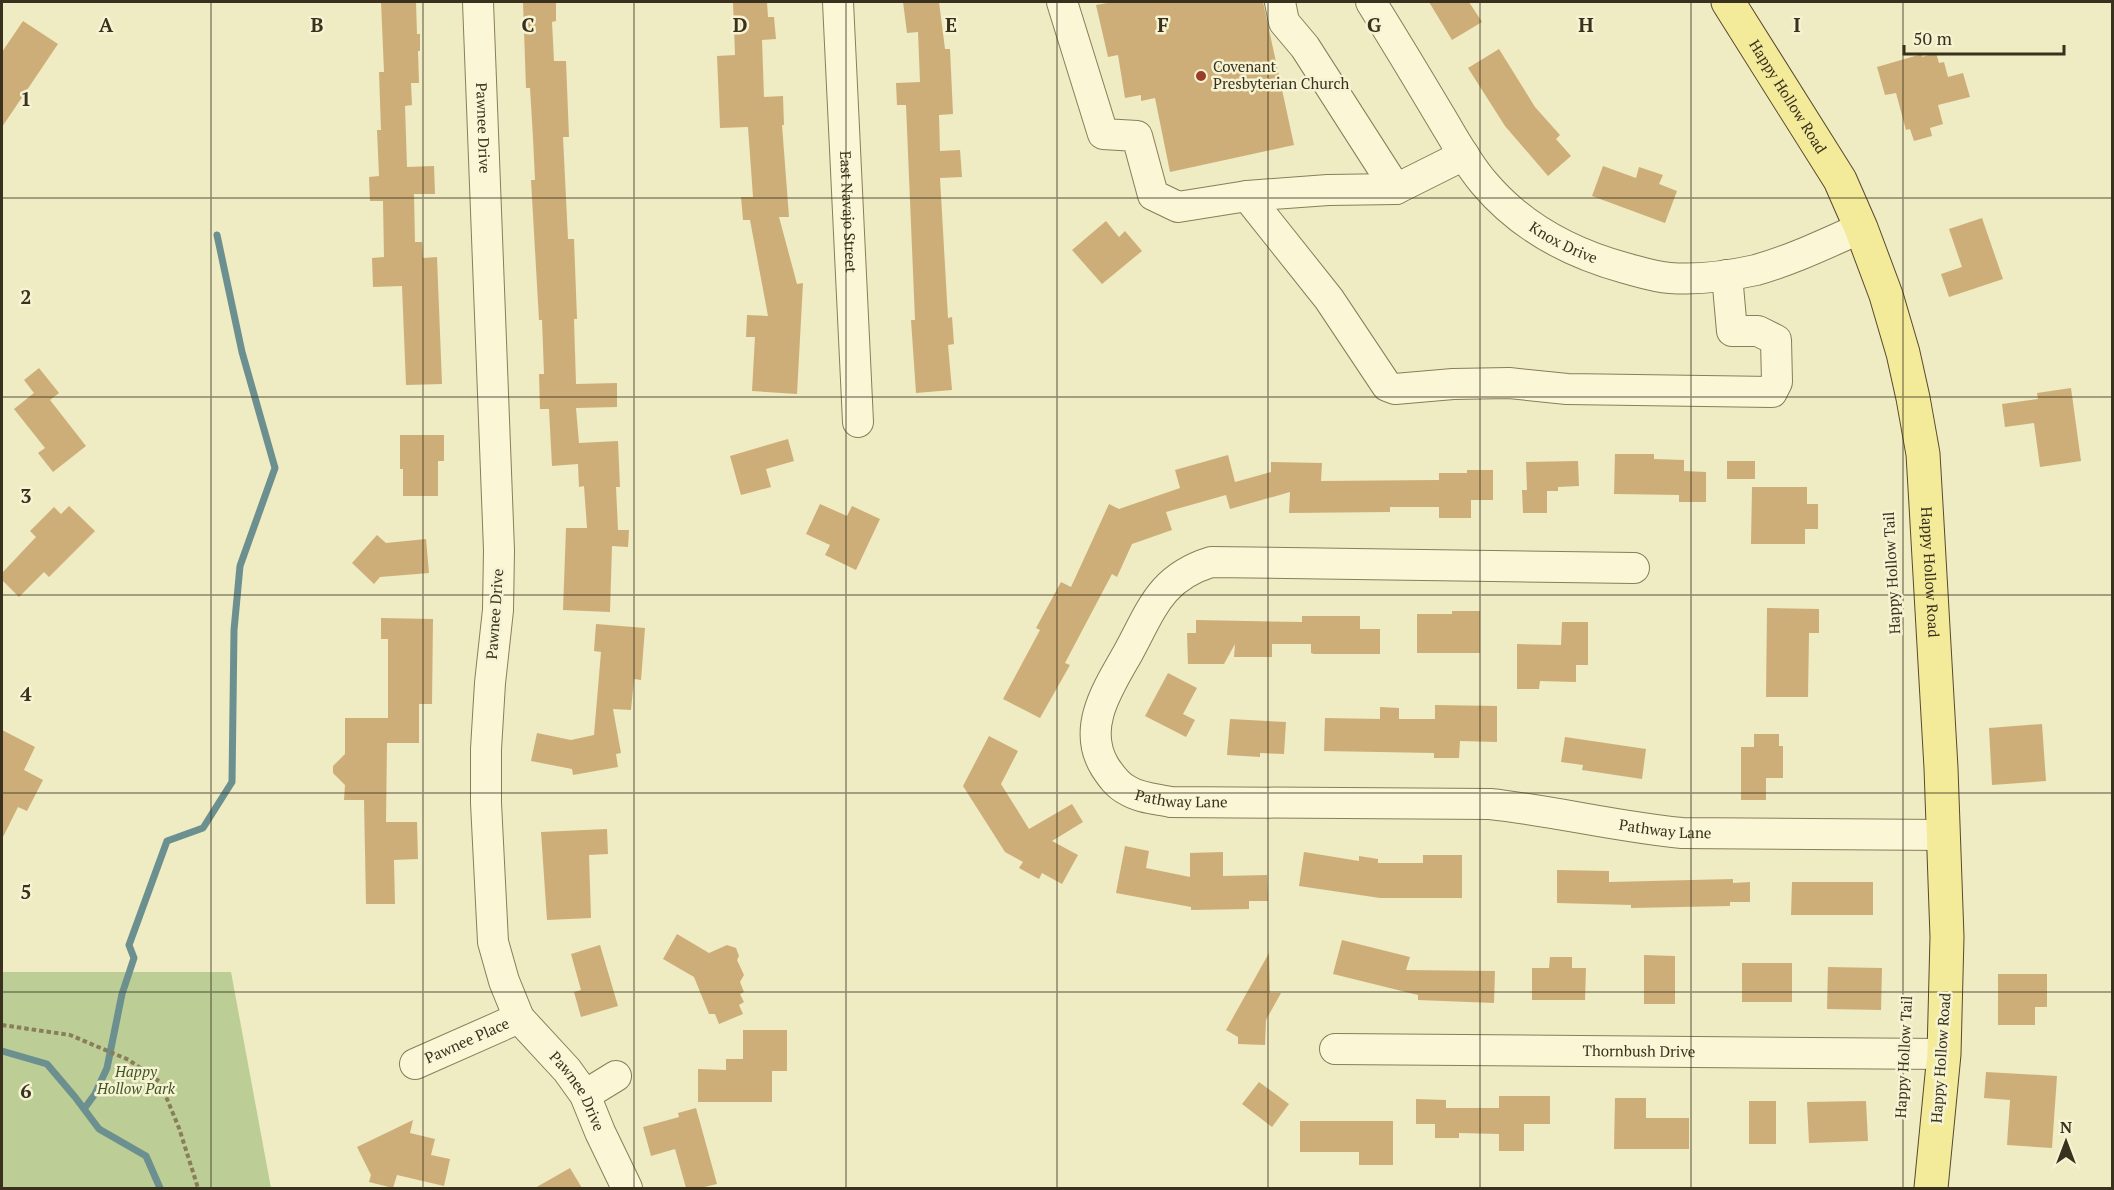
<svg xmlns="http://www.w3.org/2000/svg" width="2114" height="1190" font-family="'PT Serif',serif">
  <rect width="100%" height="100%" fill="#efebc3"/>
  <!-- green -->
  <path fill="#bcce96" d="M2,972H231L271,1188H2Z"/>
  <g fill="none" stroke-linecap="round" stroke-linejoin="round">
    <!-- stream -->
    <path stroke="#6c908f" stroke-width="7" d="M2,1051L47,1064L75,1097L99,1129L146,1156L160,1188
      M84,1109L95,1094L107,1068L122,994L134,958L129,945L167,841L203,828L232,782L234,630L240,566L275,468L242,352L217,235"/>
  </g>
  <!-- building -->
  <path fill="#ceae78" d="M381,2H416L417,34H420V51H418L419,83H411L412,105L405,106L407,167L434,166L435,194H414L415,242H422L423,258L437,257L442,384L406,385L402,286L373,287L372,258L384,257L383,201H370L369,177L379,176L377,130H381L379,72H384Z
    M523,2H556V21L552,22L554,61H566L569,137H563L568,239H574L577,319H574L576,384L617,383V407L576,408L579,443L618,441L620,487H616L618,530H629L628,547L612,546L610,612L563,610L566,528H587L584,486L579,487L578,464L552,466L549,409H540L539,374H544L542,320H539L531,180H535L533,138L530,88H526Z
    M733,2H767L768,17H774L776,39L762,40L764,97L783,96L784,125H782L789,217H779L797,284L803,283L797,394L752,391L755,337H746L747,315L768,316L750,220H743L741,197H753L748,127L720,128L717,56L735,55Z
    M903,2H939L945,49H950L953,114L939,115L940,151L960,150L962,177L940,178L948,318L952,317L954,344L948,345L952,390L916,393L911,320H915L906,105H897L896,83L920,82L918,32L907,33Z
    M1113,2H1263L1294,145L1170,172L1155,98L1141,101V95L1125,98L1118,55L1108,57L1096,5Z
    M1429,2H1469L1482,22L1452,40Z
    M23,21L58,44L2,127V52Z
    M1499,49L1535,107L1560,135L1556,139L1571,156L1548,176L1505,126L1468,68Z
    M1936,53L1939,63L1944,62L1948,77L1963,73L1970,97L1938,105L1943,124L1930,128L1932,136L1914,141L1910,129L1906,130L1896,93L1885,95L1877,67L1922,54V57Z
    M1603,166L1636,178L1639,167L1663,175L1659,184L1677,191L1665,223L1592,196Z
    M1982,218L2003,279L1949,297L1941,274L1962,267L1949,229Z
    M1106,221L1119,237L1125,231L1142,251L1102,284L1072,250Z
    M39,368L59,393L50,400L86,446L53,472L38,453L45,448L14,409L34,393L24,380Z
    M2071,388L2081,461L2040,467L2034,423L2005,427L2002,404L2038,399L2037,393Z
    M400,435H444V461H438V496H403V469H400Z
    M788,439L794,461L766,469L771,487L741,495L730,456Z
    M1615,454H1654V459L1684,460V471L1706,472V502H1679V495L1614,494Z
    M1228,455L1235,482L1271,472V462L1322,463L1321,481L1439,480V473H1467V470H1493V500H1471V518H1439V507H1390V512L1289,513L1290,492L1230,509L1226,495L1166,512L1172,530L1132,544L1117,577L1112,574L1065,663L1070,665L1040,718L1003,699L1040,630L1036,628L1061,582L1071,587L1109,504L1119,509L1180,488L1175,470Z
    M1578,461L1579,486L1558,487V491H1547V513H1523L1522,490H1527L1526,462Z
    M1727,461H1755V479H1727Z
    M1752,487H1807V504H1818V529H1805V544H1751Z
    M820,504L847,516L852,506L880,519L856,570L825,555L830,545L806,534Z
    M69,506L95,531L49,577L44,572L19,597L2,580V573L36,537L30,531L54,507L61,514Z
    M377,535L386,543L426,539L429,573L380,577L374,584L352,563Z
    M1767,608L1819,609V633H1809L1808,697H1766Z
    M1452,611H1480V653H1417V614H1452Z
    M1302,616H1360V629H1380V654H1314L1311,653V644H1272V657H1234L1235,644L1224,664H1188L1187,633H1196V620L1302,622Z
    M381,618L433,619L432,704H419V743H387L386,822H417L418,859L394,860L395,904H366L364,800H344L345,785L333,773V766L345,754V718H388V639H381Z
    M1562,622H1588V665H1576V682L1540,681L1539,689H1517V644L1561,645Z
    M596,624L645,628L641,680L634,679L631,710L613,709L621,753L616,754L618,767L573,775L572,769L531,761L537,733L571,740L594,735L601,652L594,651Z
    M1168,673L1197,688L1183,714L1195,720L1186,737L1145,716Z
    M1435,705L1497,706V742L1460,741L1459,758H1434V753L1324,751L1325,718L1380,719V707L1399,708V719H1435Z
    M1230,719L1286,722L1284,754L1260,753V757L1227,755Z
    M2042,724L2046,781L1992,785L1989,728Z
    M2,730L35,747L24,770L43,780L27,811L18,807L2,839Z
    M1754,734H1779V746H1783V778H1766V800H1741V747H1754Z
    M989,736L1018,751L1001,784L1029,829L1072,804L1083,822L1052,841L1078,855L1062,884L1042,873L1039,879L1019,868L1023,862L1005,852L963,786Z
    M1565,737L1646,749L1642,779L1582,770L1583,765L1561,762Z
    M607,829L608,854L589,855L591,918L547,920L541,832Z
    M1125,846L1149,851L1146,868L1190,877V853L1223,852V876L1267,875L1268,901H1249V909L1191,910V907L1116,893Z
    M1304,852L1359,861V856L1378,859V863H1423V855H1462V898H1380L1299,886Z
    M1557,870L1609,871V882L1733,879V883L1750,882V902H1730V906L1631,908V905L1557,903Z
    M1792,882H1873V915H1791Z
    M677,934L709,953L727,945L736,948L739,956L737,960L744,975L740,982L744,992L740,994L744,1002L739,1005L743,1014L719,1024L715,1014H709L694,977L663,959Z
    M1342,940L1410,957L1406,970L1495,971L1494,1003L1418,1000V995L1333,974Z
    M600,945L618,1006L581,1017L574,992L581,990L571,954Z
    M1269,953L1270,993H1281L1266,1020L1265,1045L1238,1044V1037L1226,1030Z
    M1644,955L1675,956V1004H1644Z
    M1550,957H1572V968H1586L1585,1000H1532V968H1549Z
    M1742,963H1792V1002H1742Z
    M1828,967L1882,968L1881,1010L1827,1009Z
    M1998,974H2047V1007H2035V1025H1998Z
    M743,1030H787V1071H772V1102H698V1069L726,1070V1059H743Z
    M1986,1072L2057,1076L2052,1148L2007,1145L2010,1100L1984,1098Z
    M1259,1082L1289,1104L1272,1127L1242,1104Z
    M1499,1096H1550V1124H1524V1151H1499V1134L1459,1133V1138H1435V1124H1416V1099L1446,1100V1108H1499Z
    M1615,1098H1646V1118H1689V1149H1614Z
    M1749,1101H1776V1144H1749Z
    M1866,1101L1868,1141L1809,1143L1807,1102Z
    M696,1108L717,1184L700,1188H686L675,1149L651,1156L643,1127L679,1117L678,1113Z
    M413,1120L410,1133L435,1139L431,1155L450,1159L444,1186L397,1175L393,1188L369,1182L371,1175L357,1147Z
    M1300,1121H1393V1165H1359V1152H1300Z
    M570,1168L582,1188H535Z"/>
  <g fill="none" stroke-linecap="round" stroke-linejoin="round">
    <defs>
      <g id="minor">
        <path id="s1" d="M478,2L499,550L498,610L490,683L486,749V803L493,942L504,981L519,1018L567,1070L585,1095L600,1132L627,1188"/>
        <path id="s2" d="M838,2L858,422"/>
        <path d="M1062,2L1103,134L1137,136L1153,195L1178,207L1247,196L1328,190L1396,189L1464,155"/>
        <path d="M1280,2L1284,22L1305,47L1396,189"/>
        <path id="s3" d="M1371,2C1394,39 1417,77 1439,114C1453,137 1466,162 1484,183C1521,227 1570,253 1625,268C1640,272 1655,277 1670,278C1698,280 1729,276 1756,270C1792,260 1827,243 1861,228"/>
        <path d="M1247,196L1329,299L1387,386L1395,389L1453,384L1509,383L1567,389L1772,392L1777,382L1776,340L1758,331H1732L1727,275"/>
        <path id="s4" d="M1634,568L1211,562C1160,578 1152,609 1128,653C1108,688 1081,728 1105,767C1111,776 1117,785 1127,790C1139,798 1157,799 1171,802L1490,804C1555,811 1617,827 1682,833L1943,835"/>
        <path id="s5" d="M1335,1049L1944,1054"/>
        <path id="s6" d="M415,1064L519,1018"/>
        <path d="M585,1095L616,1076"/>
      </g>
      <g id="major">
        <path id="s7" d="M1728,2L1840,180L1861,228L1886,295L1903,353L1913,398L1923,454L1926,505L1941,768L1947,937L1944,1054L1931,1188"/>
      </g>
    </defs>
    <!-- minor casing -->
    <use href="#minor" stroke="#8a7d59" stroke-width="32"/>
    <!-- major casing -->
    <use href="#major" stroke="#584a2d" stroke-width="35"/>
    <!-- path -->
    <path stroke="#8a7d59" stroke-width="4" stroke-dasharray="4.5 3" stroke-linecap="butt" d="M2,1025L70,1035L129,1060L160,1082L179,1128L198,1188"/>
    <!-- minor -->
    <use href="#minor" stroke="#faf6d6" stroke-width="30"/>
    <!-- major -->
    <use href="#major" stroke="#f3ea9a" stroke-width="33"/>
  </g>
  <!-- grid -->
  <path fill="none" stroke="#39311e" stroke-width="1.5" stroke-opacity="0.55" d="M211,2V1188M423,2V1188M634,2V1188M846,2V1188M1057,2V1188M1268,2V1188M1480,2V1188M1691,2V1188M1903,2V1188M2,198H2112M2,397H2112M2,595H2112M2,793H2112M2,992H2112"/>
  <!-- markers -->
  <circle fill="#9b3e27" stroke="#f6f3d3" stroke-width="2" cx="1201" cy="76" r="6"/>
  <g text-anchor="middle" stroke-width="5" stroke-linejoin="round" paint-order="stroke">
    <!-- poi labels -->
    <g font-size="15" fill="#39311e" stroke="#f6f3d3" text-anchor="start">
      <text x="1213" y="72">Covenant<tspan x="1213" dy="17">Presbyterian Church</tspan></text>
    </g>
    <!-- street labels -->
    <g font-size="15" fill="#39311e" stroke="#f6f3d3">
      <text dy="5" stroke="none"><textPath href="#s7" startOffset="112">Happy Hollow Road</textPath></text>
      <text dy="5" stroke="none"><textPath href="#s1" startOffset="126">Pawnee Drive</textPath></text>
      <text dy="5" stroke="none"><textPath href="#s2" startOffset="210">East Navajo Street</textPath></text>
      <text dy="5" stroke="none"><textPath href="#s3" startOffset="314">Knox Drive</textPath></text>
      <text transform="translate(1892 573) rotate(-93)" y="5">Happy Hollow Tail</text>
      <text dy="5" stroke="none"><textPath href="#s7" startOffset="616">Happy Hollow Road</textPath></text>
      <text transform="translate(495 614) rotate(-86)" y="5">Pawnee Drive</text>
      <text dy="5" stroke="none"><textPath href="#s4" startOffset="762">Pathway Lane</textPath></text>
      <text dy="5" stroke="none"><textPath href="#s4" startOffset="1248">Pathway Lane</textPath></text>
      <text dy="5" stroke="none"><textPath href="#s6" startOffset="57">Pawnee Place</textPath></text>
      <text dy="5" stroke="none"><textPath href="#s5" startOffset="304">Thornbush Drive</textPath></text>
      <text transform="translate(1904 1057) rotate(-87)" y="5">Happy Hollow Tail</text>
      <text transform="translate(1941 1058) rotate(-86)" y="5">Happy Hollow Road</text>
      <text dy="5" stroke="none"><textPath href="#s1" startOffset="1116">Pawnee Drive</textPath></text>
    </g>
    <!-- park labels -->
    <g font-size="15" font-style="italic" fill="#3f5624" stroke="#f6f3d3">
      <text x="136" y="1077">Happy<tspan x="136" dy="17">Hollow Park</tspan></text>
    </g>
  </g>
  <g font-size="20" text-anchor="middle" font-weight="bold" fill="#39311e" stroke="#f6f3d3" stroke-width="5" stroke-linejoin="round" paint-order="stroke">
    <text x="106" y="32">A</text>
    <text x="317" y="32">B</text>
    <text x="528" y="32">C</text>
    <text x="740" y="32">D</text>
    <text x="951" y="32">E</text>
    <text x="1163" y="32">F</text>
    <text x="1374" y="32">G</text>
    <text x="1586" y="32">H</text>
    <text x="1797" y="32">I</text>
    <text x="26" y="106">1</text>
    <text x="26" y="304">2</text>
    <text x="26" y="503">3</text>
    <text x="26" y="701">4</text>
    <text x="26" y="899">5</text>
    <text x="26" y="1098">6</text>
  </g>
  <!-- border -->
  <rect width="2114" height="1190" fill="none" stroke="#39311e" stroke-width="6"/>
  <!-- north arrow -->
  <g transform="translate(2066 1142)" stroke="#f6f3d3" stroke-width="4.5" paint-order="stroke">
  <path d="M0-4.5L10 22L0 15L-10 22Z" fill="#39311e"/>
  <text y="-9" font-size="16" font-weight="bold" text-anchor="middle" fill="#39311e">N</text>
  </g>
  <!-- scale -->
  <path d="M1904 45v9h160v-9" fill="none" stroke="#39311e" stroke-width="3"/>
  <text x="1913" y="45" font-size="18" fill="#39311e" stroke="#f6f3d3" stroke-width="4.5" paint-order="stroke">50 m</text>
</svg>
